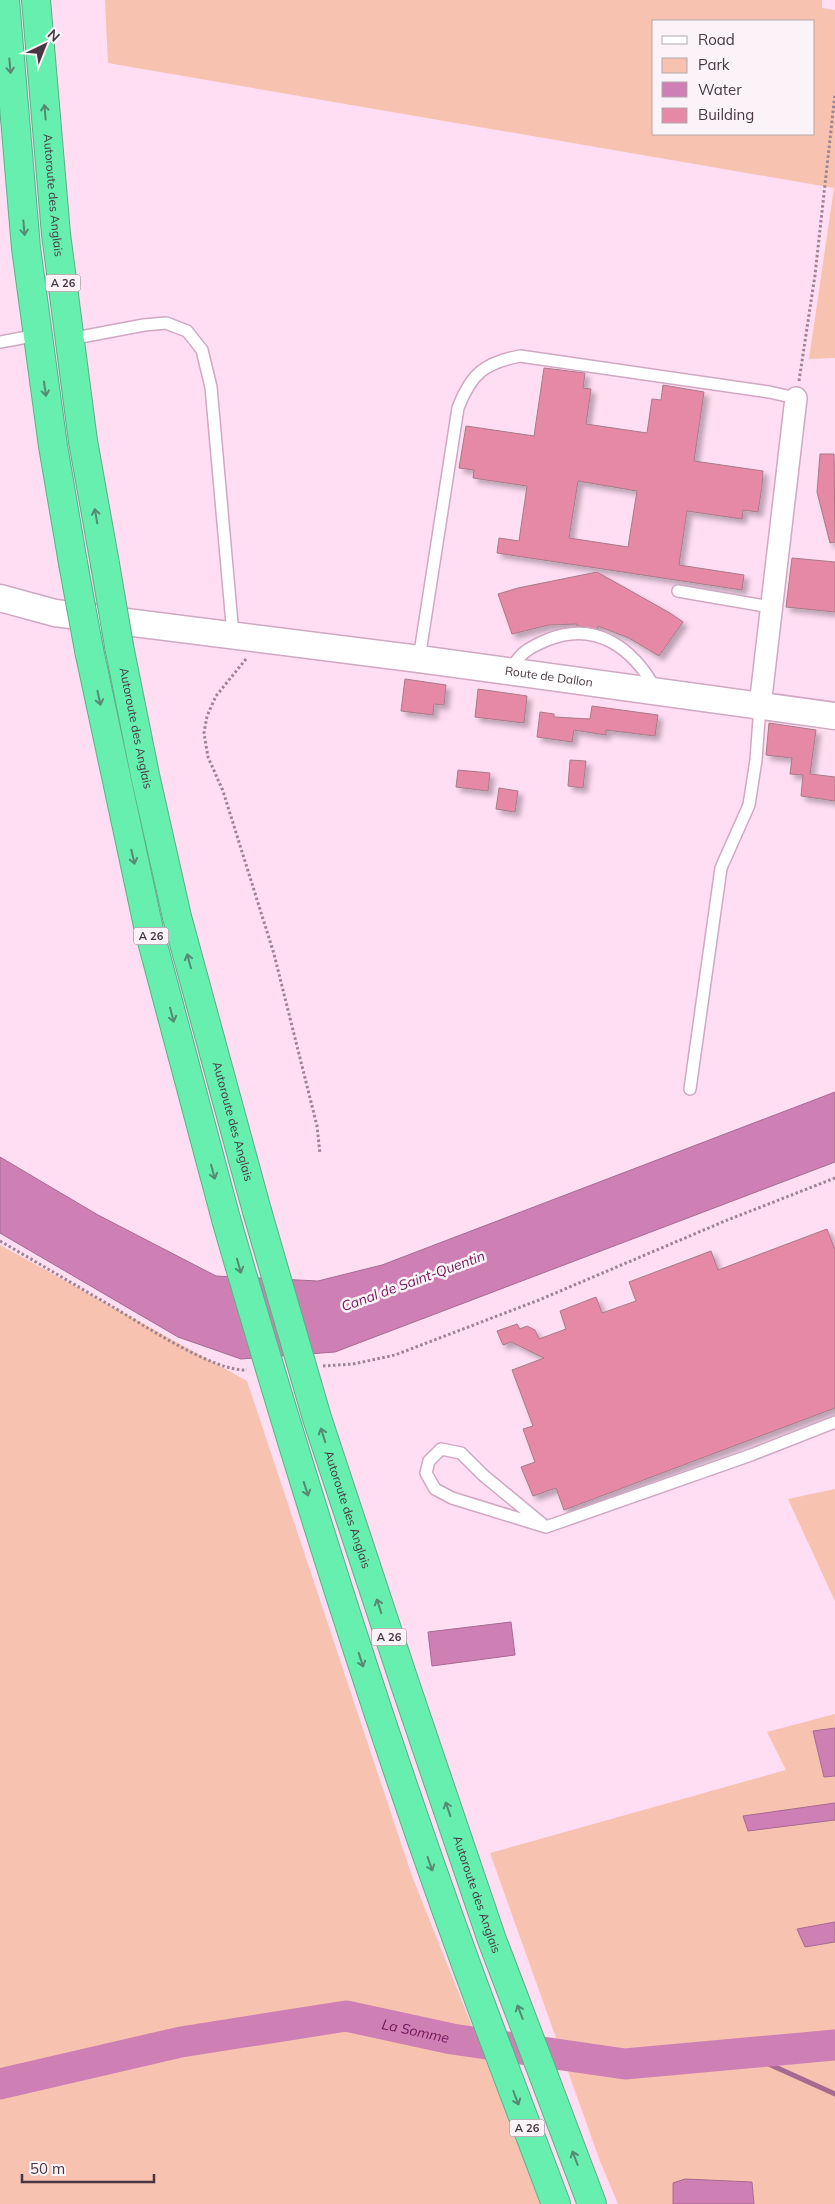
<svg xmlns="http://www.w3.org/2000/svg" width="835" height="2204" font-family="Mulish,sans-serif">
  <defs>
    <filter id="shadow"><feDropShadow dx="4.5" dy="4.5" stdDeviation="2.5" flood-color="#0004"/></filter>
  </defs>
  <rect width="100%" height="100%" fill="#ffddf2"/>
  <!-- green -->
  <path fill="#f7c2b0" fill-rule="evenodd" d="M105,0H822V8L835,10V358L809,359L834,188L108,63ZM654,21H814V134H654Z
    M0,1245L247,1381L412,1876L543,2204H0Z
    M835,1489V1601L788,1499Z
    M835,1714V2204H618L600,2161L490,1853L786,1770L767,1732Z"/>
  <!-- water -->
  <path fill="#ce80b4" stroke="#a66a92" d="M835,1092V1162L335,1352L241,1359L178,1337L0,1233V1157L98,1215L216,1276L318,1281L382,1265Z
    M511,1622L515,1655L432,1666L428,1632Z
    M835,1728V1776L824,1777L813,1731Z
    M835,1803V1820L748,1831L743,1816Z
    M835,1922V1942L805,1947L797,1929Z
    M685,2179L752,2182L754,2204H673V2183Z"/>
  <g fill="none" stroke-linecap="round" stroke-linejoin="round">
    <!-- stream -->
    <path stroke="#a66a92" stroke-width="5" d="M744,2053L835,2094"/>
    <!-- river -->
    <path stroke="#ce80b4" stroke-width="31" id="s1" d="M0,2084L181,2042L346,2016L452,2039L625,2064L835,2045"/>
  </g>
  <!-- building -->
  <path fill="#e589a6" stroke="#a77b87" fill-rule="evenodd" filter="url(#shadow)" d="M544,368L585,373L583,388L591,389L586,424L647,433L652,399L661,400L663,385L704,392L694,461L763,471L762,486L758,512L743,510L742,519L687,511L679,565L744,575L742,590L497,553L499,538L519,541L527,486L473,478L474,470L459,468L466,426L534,436ZM578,481L637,491L628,547L569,538Z
    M820,454H834L835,542L830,543L817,492Z
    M792,558L835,562V612L786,607Z
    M597,572L670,613L683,622L659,656L629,638L598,626V629L577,626V624L549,625L512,634L498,594L518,588Z
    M405,679L446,685L444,705L434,704L433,715L401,711Z
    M478,689L527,696L524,723L475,717Z
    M592,706L658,715L655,736L606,730V735L574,730L572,742L537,737L540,712L554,714V717L590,719Z
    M769,723L816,730L810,774L835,777V801L801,796L803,775L790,774L792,758L766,755Z
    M570,760L586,761L583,788L568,786Z
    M458,770L490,773L488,791L456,787Z
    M499,788L518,791L515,812L496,809Z
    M827,1229L835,1250V1408L564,1510L556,1488L533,1496L521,1467L535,1462L523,1429L533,1426L512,1370L544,1358L511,1342L503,1345L497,1331L517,1324L520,1329L527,1326L535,1330L539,1339L566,1329L560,1311L596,1297L602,1313L636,1301L629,1282L711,1251L718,1270Z"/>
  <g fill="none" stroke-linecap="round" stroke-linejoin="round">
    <defs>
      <path id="service" d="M70,339L144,325L166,323L187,331L202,350L211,387L233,635
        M0,342L38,335
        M678,591L770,607
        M419,659L458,408C471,374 484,363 520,356L769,392L796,398
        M510,671C520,653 528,648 547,640C596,620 633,648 656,690
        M690,1089L721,868L749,805L756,760L760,706
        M546,1527L483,1475L461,1453L441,1449L429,1461L426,1473L435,1489L452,1498L546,1527L751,1455L835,1422"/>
      <path id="minor" d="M760,706L796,398"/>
      <g id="tertiary">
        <path id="s2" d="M0,598L55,613L419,659L835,716"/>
      </g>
      <g id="motorway">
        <path d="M5,0L26,248L53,446L73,563"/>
        <path id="s3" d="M36,0L56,234L83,441L105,564"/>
        <path id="s4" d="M119,646L145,775L177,917L257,1211"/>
        <path d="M89,650L149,930L226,1219"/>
        <path d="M499,2053L556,2204"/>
        <path d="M537,2058L592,2204"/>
      </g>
    </defs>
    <!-- service casing -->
    <use href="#service" stroke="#d0a8c1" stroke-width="14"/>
    <!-- minor casing -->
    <use href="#minor" stroke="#d0a8c1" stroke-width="24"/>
    <!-- tertiary casing -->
    <use href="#tertiary" stroke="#d0a8c1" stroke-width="29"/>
    <!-- motorway casing -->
    <use href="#motorway" stroke="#5caf89" stroke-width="30"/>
    <!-- path -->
    <path stroke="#9c8493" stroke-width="3" stroke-dasharray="2.5 2.5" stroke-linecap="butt" d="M799,381L815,275L835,94
      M246,659L216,696L207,716L204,733L208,757L223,791L274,954L317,1126L320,1154
      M0,1241C38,1263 75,1285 113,1307C142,1324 214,1372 247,1370
      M323,1366L353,1364L395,1355L539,1300L725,1221L835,1178"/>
    <!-- service -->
    <use href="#service" stroke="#fff" stroke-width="11"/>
    <!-- minor -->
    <use href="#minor" stroke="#fff" stroke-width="21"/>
    <!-- tertiary -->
    <use href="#tertiary" stroke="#fff" stroke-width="26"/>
    <!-- motorway -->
    <use href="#motorway" stroke="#67efaf" stroke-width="28"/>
    <defs>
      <g id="motorway-bridge">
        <path d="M73,563L89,650"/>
        <path d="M105,564L119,646"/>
        <path id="s5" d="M257,1211L317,1418L405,1684L492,1940L537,2058"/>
        <path d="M226,1219C307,1500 395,1779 499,2053"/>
      </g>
    </defs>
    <!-- motorway-bridge casing -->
    <use href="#motorway-bridge" stroke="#5caf89" stroke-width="30" stroke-linecap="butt"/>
    <!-- motorway-bridge -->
    <use href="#motorway-bridge" stroke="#67efaf" stroke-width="28"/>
  </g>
  <!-- one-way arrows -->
  <defs><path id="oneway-shaft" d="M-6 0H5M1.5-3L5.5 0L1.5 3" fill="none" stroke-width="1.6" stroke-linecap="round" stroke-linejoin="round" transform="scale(1.25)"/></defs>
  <g stroke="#568a73">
    <use href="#oneway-shaft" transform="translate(10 66) rotate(85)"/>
    <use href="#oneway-shaft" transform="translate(45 112) rotate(-95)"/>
    <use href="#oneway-shaft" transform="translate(24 228) rotate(85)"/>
    <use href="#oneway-shaft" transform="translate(45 389) rotate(82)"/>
    <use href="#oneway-shaft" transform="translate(96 516) rotate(-100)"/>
    <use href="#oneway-shaft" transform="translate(99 698) rotate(78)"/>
    <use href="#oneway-shaft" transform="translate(133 857) rotate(77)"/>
    <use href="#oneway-shaft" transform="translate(189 961) rotate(-105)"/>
    <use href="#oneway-shaft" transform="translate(172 1015) rotate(75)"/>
    <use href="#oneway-shaft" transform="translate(213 1172) rotate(75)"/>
    <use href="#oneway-shaft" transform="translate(239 1266) rotate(74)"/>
    <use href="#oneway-shaft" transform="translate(323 1435) rotate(-108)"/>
    <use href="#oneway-shaft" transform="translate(306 1489) rotate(72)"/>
    <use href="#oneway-shaft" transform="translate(379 1606) rotate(-108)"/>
    <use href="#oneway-shaft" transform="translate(361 1660) rotate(72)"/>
    <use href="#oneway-shaft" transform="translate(448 1809) rotate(-109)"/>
    <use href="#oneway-shaft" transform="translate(430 1864) rotate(71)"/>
    <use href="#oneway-shaft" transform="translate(520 2012) rotate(-111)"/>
    <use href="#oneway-shaft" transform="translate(516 2098) rotate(69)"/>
    <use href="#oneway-shaft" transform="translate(575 2158) rotate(-111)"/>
  </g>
  <g text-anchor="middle" stroke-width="5" stroke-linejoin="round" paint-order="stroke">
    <!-- shield labels -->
    <g fill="#fbf3f8" stroke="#7e6f79" stroke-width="1">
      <rect x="45.5" y="274.5" width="35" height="17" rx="4"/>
      <rect x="133.5" y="927.5" width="35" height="17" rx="4"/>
      <rect x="371.5" y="1628.5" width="35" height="17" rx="4"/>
      <rect x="509.5" y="2119.5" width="35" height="17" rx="4"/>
    </g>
    <g font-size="11" font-weight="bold" fill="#483742">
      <text x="63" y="287">A 26</text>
      <text x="151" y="940">A 26</text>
      <text x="389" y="1641">A 26</text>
      <text x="527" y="2132">A 26</text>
    </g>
    <!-- street labels -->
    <g font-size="12" fill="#483742" stroke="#fbf3f8">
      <text dy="4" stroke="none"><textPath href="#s3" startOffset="196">Autoroute des Anglais</textPath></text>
      <text dy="4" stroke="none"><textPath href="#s2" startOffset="555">Route de Dallon</textPath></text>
      <text dy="4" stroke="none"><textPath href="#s4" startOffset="84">Autoroute des Anglais</textPath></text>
      <text dy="4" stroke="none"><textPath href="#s4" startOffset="489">Autoroute des Anglais</textPath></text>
      <text dy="4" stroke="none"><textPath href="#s5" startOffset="312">Autoroute des Anglais</textPath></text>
      <text dy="4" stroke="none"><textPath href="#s5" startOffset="718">Autoroute des Anglais</textPath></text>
    </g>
    <!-- water labels -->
    <g font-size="14" font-style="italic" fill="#72155b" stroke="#fbf3f8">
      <text transform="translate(413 1281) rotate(-20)" y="5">Canal de Saint-Quentin</text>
      <text dy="5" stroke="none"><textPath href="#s1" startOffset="424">La Somme</textPath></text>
    </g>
  </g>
  <!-- legend -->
  <rect x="652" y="20" width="162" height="115" fill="#fbf3f8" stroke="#b3a8af"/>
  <rect x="662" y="36" width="25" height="8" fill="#ffffff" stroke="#b3a8af"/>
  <text x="698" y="45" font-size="15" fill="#483742">Road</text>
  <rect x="662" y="58" width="25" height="15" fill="#f7c2b0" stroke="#b3a8af"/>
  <text x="698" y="70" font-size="15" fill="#483742">Park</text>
  <rect x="662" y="82" width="25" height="15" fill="#ce80b4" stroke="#b3a8af"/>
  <text x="698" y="95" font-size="15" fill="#483742">Water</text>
  <rect x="662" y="108" width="25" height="15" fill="#e589a6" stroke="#b3a8af"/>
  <text x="698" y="120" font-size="15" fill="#483742">Building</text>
  <!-- north arrow -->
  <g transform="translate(45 45) rotate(43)" stroke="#fbf3f8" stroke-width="4" paint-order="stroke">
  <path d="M0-4L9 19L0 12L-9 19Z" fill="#483742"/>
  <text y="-8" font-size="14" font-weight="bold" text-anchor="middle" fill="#483742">N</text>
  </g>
  <!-- scale -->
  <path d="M22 2174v8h132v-8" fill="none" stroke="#483742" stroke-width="2.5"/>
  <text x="30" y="2174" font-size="15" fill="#483742" stroke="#fbf3f8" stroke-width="4" paint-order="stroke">50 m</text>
</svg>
